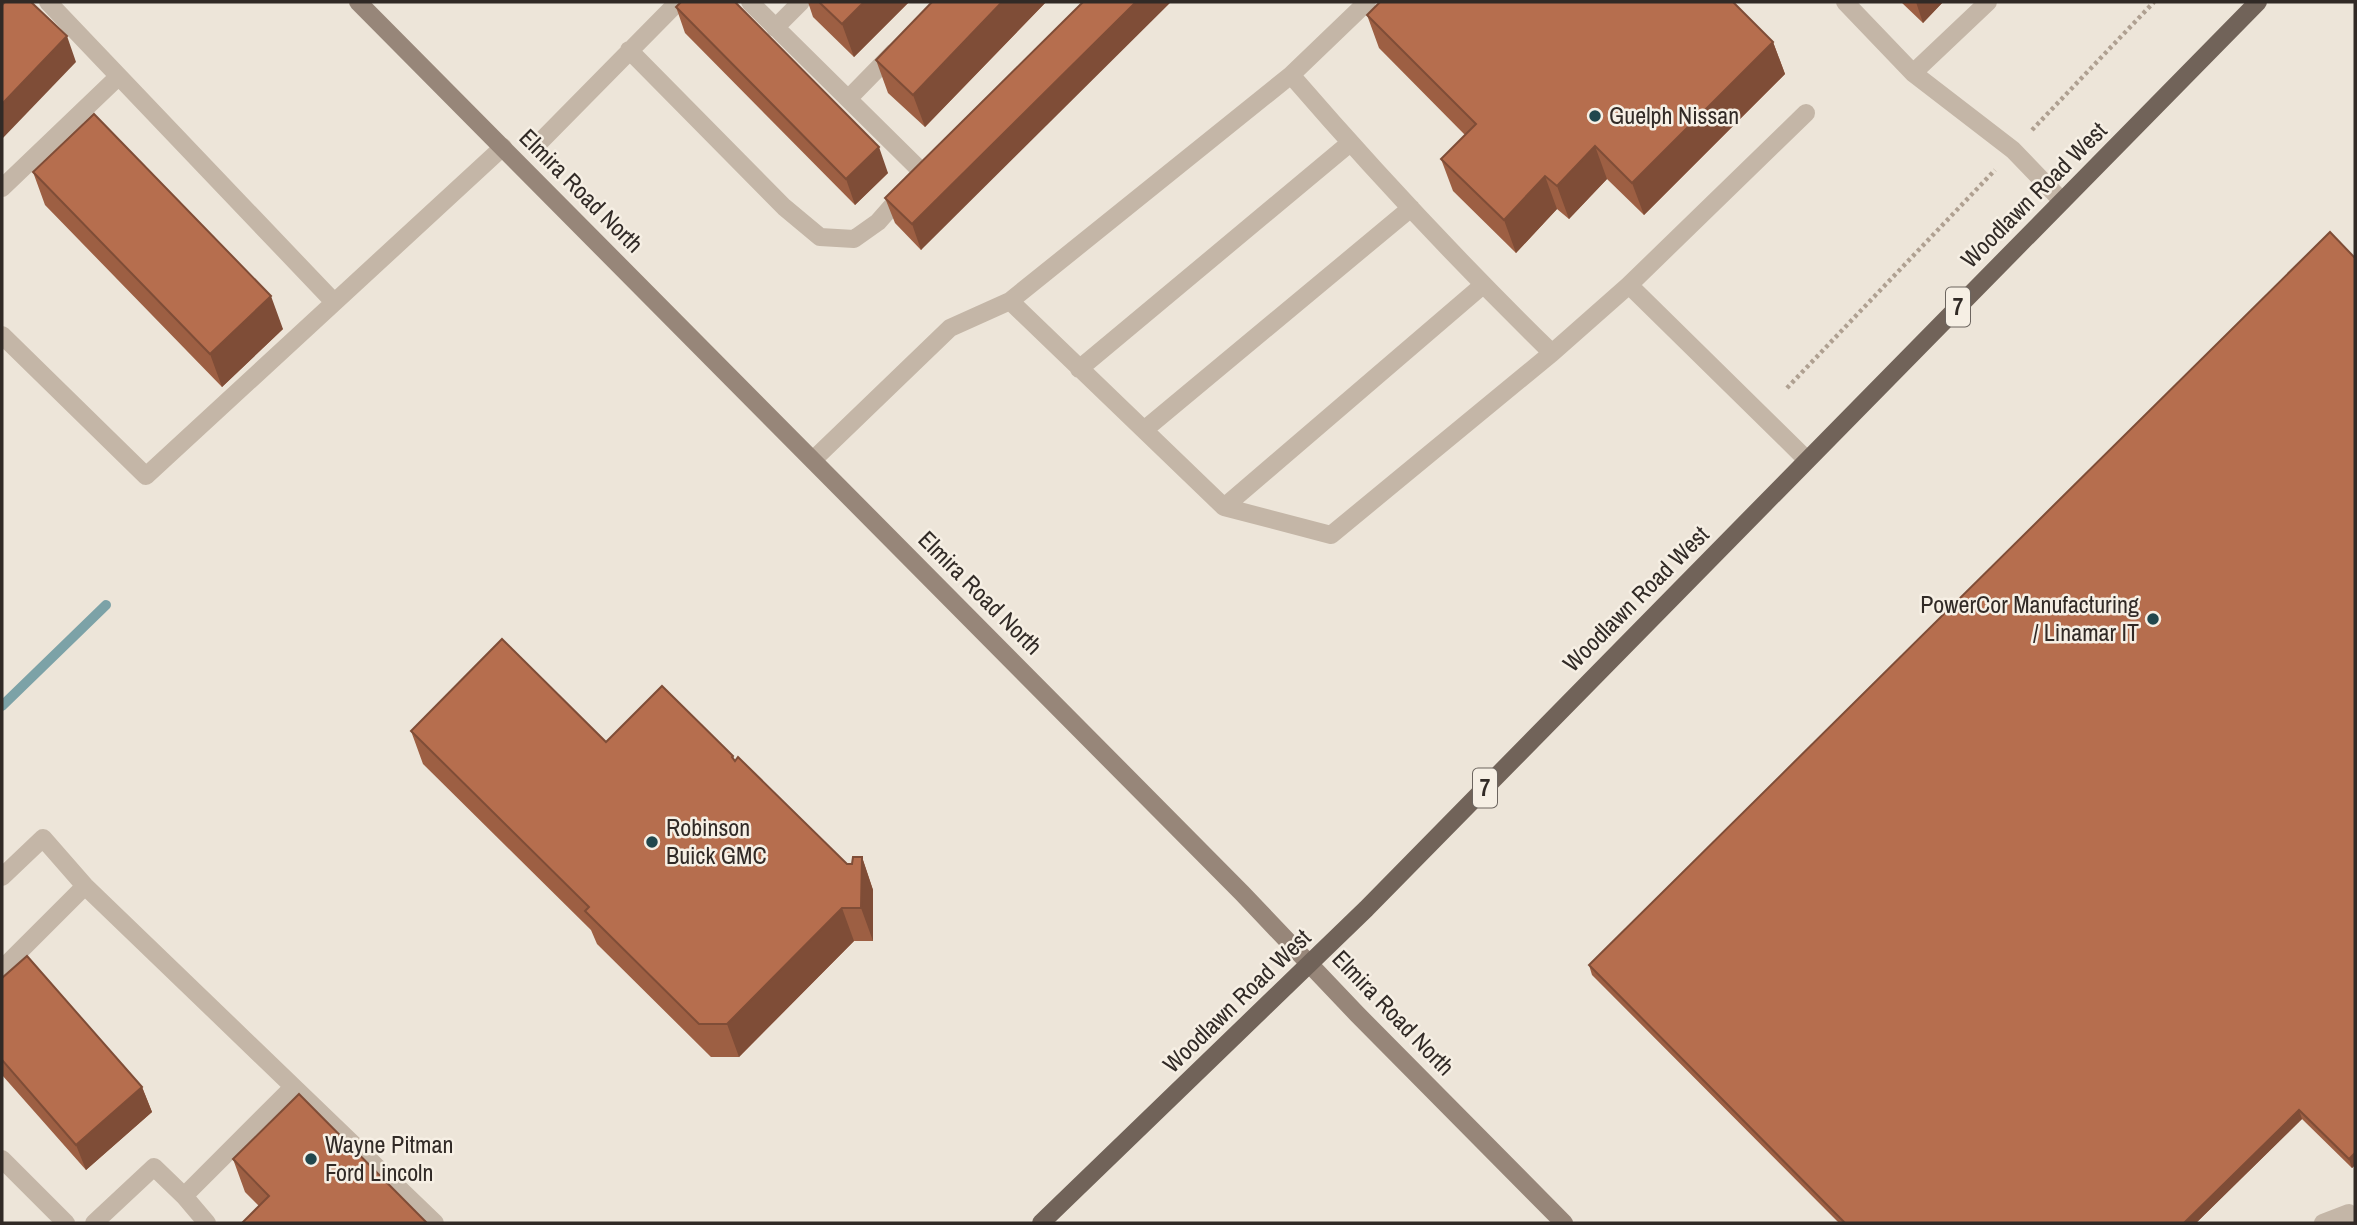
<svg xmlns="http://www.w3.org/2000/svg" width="2357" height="1225" font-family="'Archivo Narrow',sans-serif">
  <rect width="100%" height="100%" fill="#ede5d9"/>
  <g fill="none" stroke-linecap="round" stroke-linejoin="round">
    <!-- stream -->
    <path stroke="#7ca2a7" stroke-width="10" d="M2,706L106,605"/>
    <!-- path -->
    <path stroke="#afa091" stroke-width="4.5" stroke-dasharray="3.5 3.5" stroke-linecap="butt" d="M2032,130L2154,2
      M1787,388L1995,170"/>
    <!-- service -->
    <path stroke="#c4b6a7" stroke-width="18" d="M48,2L334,302
      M1845,2L1913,73L2013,150L2062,201
      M775,28L801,2
      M629,50L784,207L820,237L854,239L878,222L922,172L750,2
      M1913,73L1988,2
      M1291,75L1367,2
      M849,98L894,52
      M537,145L678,2
      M2,188L118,77
      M1629,285L1806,113
      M1010,301L1224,507L1331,535L1552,353
      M2,335L146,476L503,147
      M1079,369L1350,143
      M1144,430L1411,208
      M813,460L950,328L1010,301L1291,75C1374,171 1461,264 1552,353L1629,285L1807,460
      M1224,507L1483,285
      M2,877L43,838L85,886L435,1223
      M2,969L85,886
      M2,1159L66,1223
      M94,1223L154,1167L184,1196
      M207,1223L184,1196L293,1087
      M2323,1223L2349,1213L2355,1219"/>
    <!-- secondary -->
    <path stroke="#978679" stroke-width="18" d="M358,2L1242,893L1357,1014L1564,1223"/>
    <!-- primary -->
    <path stroke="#716359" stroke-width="18" d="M1041,1223L1366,909L2258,2"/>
  </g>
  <!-- wall -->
  <path fill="#9d5f43" d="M808,2H909L854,57L813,17Z
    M932,2H1046L925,127L888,93L876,60Z
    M1083,2L921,250L895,223L885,198Z
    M1901,2H1943L1923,23Z
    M676,7L888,173L855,205L685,33Z
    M1367,15L1773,42L1785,74L1644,215L1607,179L1569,219L1557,209L1516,253L1453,191L1441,159L1465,135L1379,48Z
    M33,172L283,329L222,387L45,205Z
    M2355,258V1165L2352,1168L2302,1119L2196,1223H1839L1592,975L1589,965Z
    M411,731L606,742L733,756L735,761L847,864H852L862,857L873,890V941H854L739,1057H711L597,944L591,930L423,764Z
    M2,978L142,1087L152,1112L86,1170L2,1075Z
    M233,1159L427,1223L259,1206L245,1192Z"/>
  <!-- shaded-wall -->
  <path fill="#7f4d37" d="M864,2H909L854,57L842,24Z
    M1002,2H1046L925,127L913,95Z
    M1136,2H1171L921,250L912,224Z
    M1916,2H1943L1923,23Z
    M67,36L76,62L2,139V104Z
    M1773,42L1785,74L1644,215L1632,183Z
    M1595,146L1607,179L1569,219L1557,186Z
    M879,147L888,173L855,205L846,179Z
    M1545,176L1557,209L1516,253L1504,220Z
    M271,296L283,329L222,387L210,354Z
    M862,857L873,890V941L861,908Z
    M842,908L854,941L739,1057L727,1024Z
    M142,1087L152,1112L86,1170L76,1145Z
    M2299,1110L2302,1119L2196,1223H2184Z
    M2355,1153V1165L2352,1168L2349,1159Z"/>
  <!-- building -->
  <path fill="#b66e4e" stroke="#7f4d37" stroke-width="2" d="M5,2H31L67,36L2,104V5Z
    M681,2H735L879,147L846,179L676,7Z
    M819,2H864L842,24Z
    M932,2H1002L913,95L876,60Z
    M1083,2H1136L912,224L885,198Z
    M1380,2H1733L1773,42L1632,183L1595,146L1557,186L1545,176L1504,220L1441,159L1476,124L1367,15Z
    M94,114L271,296L210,354L33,172Z
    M2330,232L2355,258V1153L2349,1159L2299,1110L2184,1223H1845L1589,965Z
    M502,639L606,742L662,686L733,756L732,757L735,761L738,757L847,864H852L853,857H862L861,908H842L727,1024H699L585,911L589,907L411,731Z
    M27,956L142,1087L76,1145L2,1060V978Z
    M299,1094L427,1223H242L269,1196L233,1159Z"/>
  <!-- markers -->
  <g fill="#21474d" stroke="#f6efe4" stroke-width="2.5">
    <circle cx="1595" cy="116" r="7"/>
    <circle cx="2153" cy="619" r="7"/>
    <circle cx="652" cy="842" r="7"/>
    <circle cx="311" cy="1159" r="7"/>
  </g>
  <g text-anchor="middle" stroke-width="5" stroke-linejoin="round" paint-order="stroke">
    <!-- shield labels -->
    <g fill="#f6efe4" stroke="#6c655f" stroke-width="2">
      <rect x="1946" y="287.5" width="24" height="39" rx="5"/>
      <rect x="1473" y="768.5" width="24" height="39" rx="5"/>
    </g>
    <g font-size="23" font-weight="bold" fill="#312a26">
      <text x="1958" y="315">7</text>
      <text x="1485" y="796">7</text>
    </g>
    <!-- poi labels -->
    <g font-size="24" fill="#312a26" stroke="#f6efe4" text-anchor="start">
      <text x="1609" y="124">Guelph Nissan</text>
      <text x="2139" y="613" text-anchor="end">PowerCor Manufacturing<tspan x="2139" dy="28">/ Linamar IT</tspan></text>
      <text x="666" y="836">Robinson<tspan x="666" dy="28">Buick GMC</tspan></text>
      <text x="325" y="1153">Wayne Pitman<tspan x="325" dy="28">Ford Lincoln</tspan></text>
    </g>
    <!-- street labels -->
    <g font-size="24" fill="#312a26" stroke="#f6efe4">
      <text transform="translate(581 191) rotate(45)" y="8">Elmira Road North</text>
      <text transform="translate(2034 195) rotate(-45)" y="8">Woodlawn Road West</text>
      <text transform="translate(980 593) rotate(45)" y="8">Elmira Road North</text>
      <text transform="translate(1636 599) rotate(-45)" y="8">Woodlawn Road West</text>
      <text transform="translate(1237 1001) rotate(-44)" y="8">Woodlawn Road West</text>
      <text transform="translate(1393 1013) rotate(46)" y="8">Elmira Road North</text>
    </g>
  </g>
  <!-- border -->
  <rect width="2357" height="1225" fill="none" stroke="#312a26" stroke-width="7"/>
</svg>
